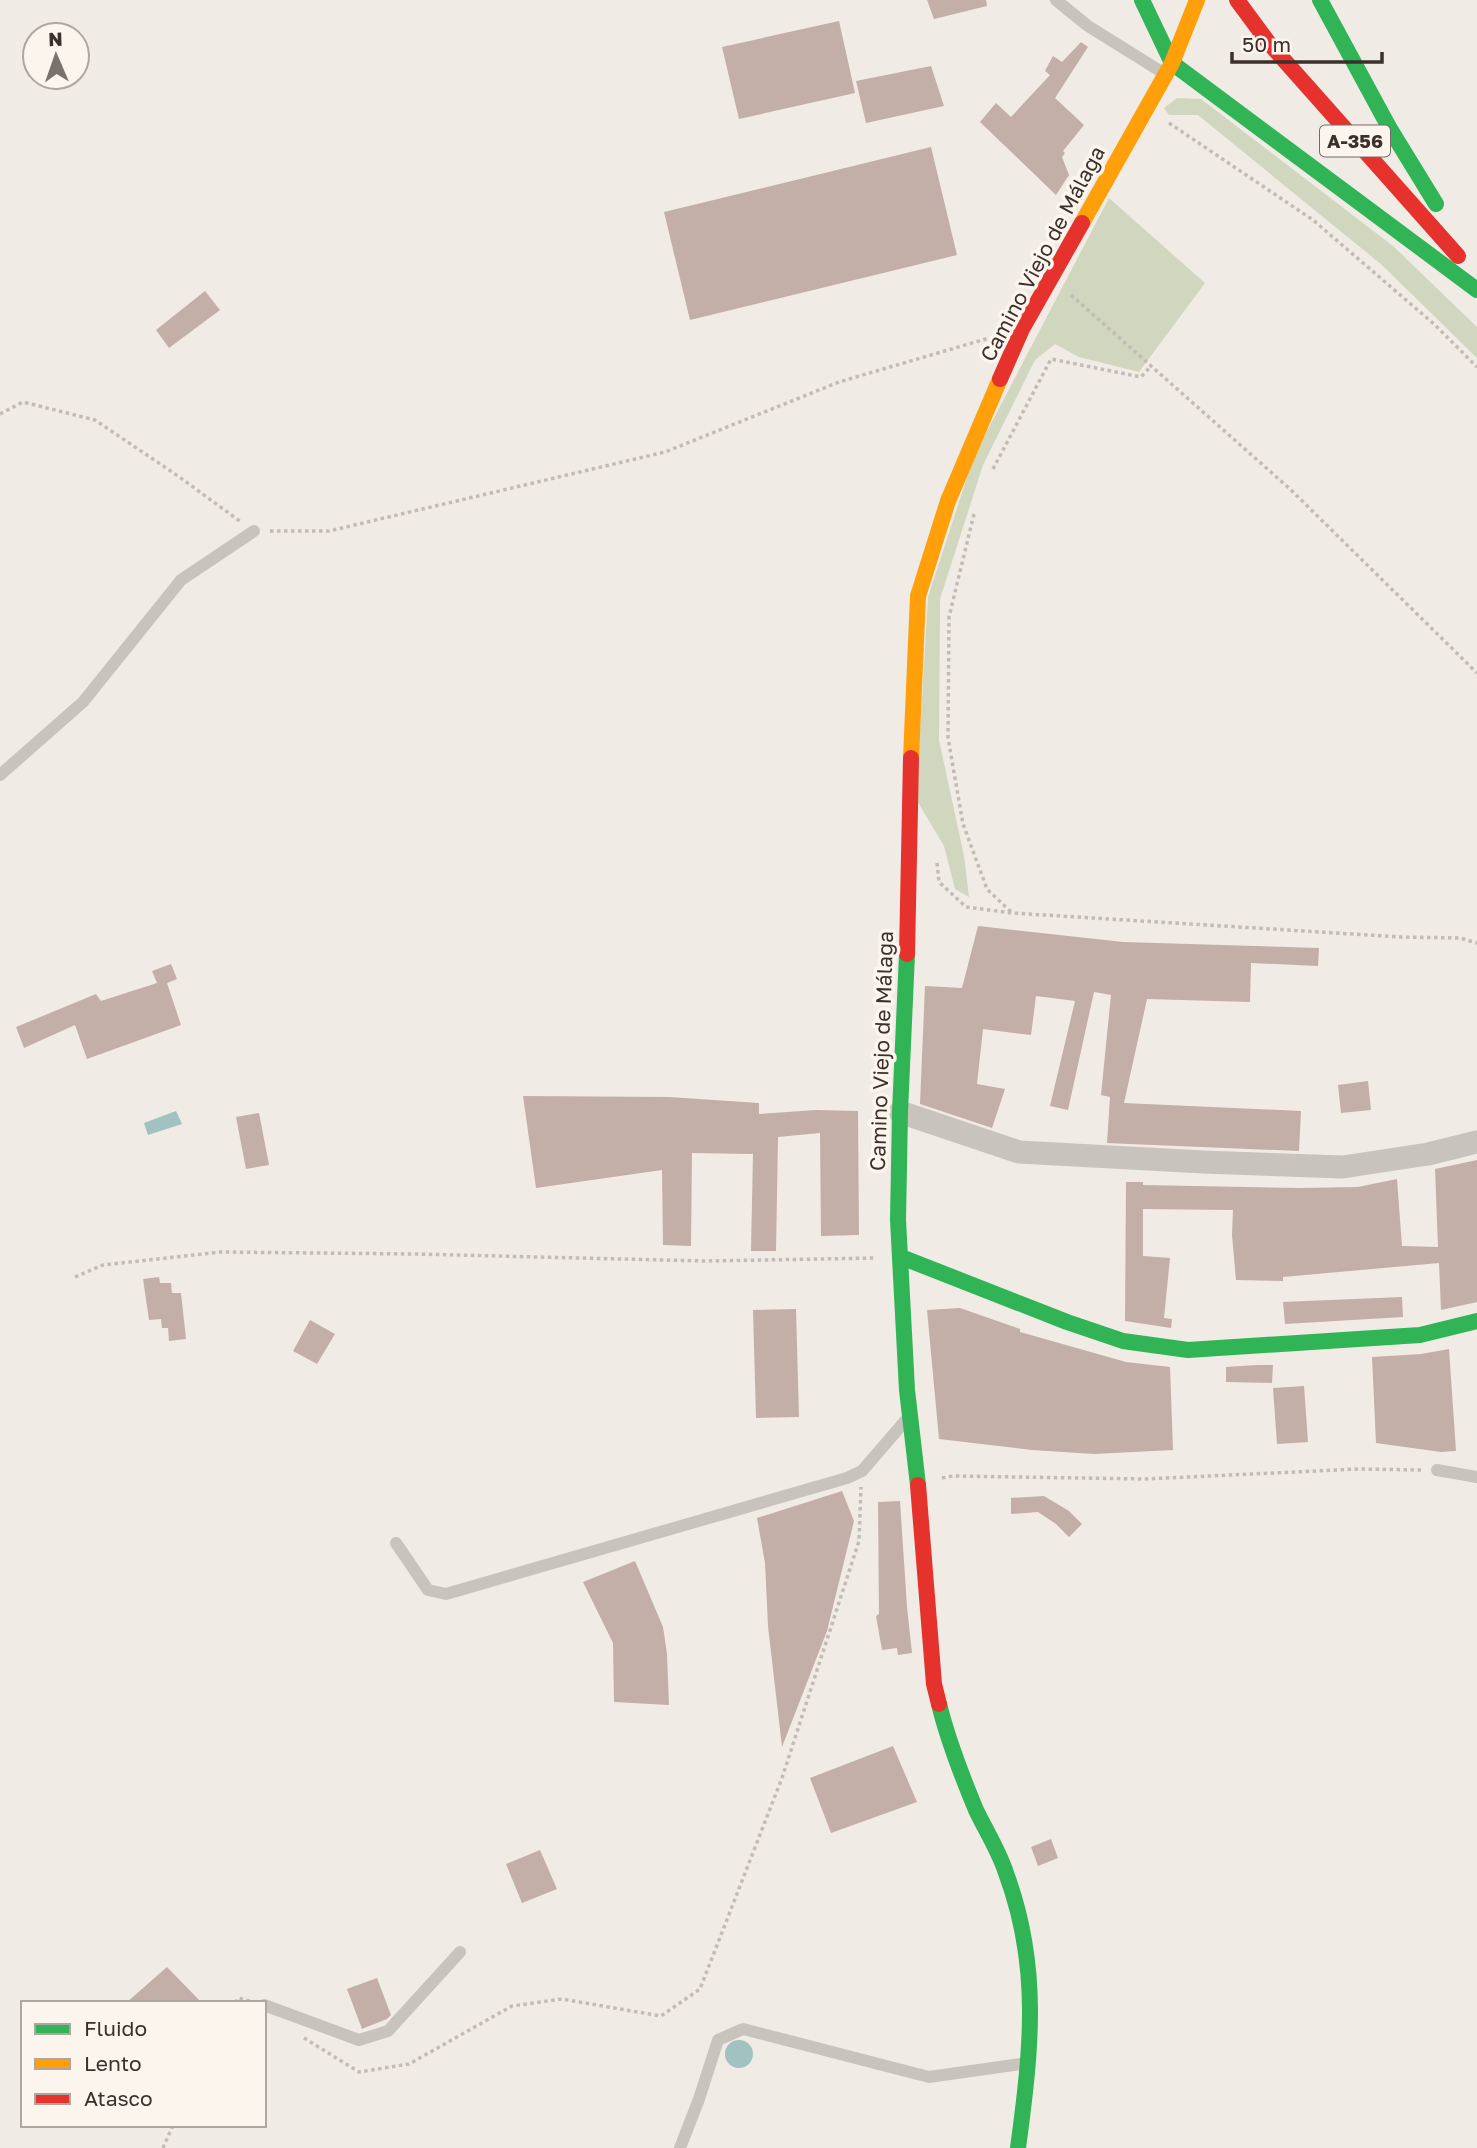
<svg xmlns="http://www.w3.org/2000/svg" width="1477" height="2148" font-family="'Golos Text',sans-serif">
  <rect width="100%" height="100%" fill="#f0ebe5"/>
  <!-- green -->
  <path fill="#d1d6bf" d="M1177,98L1201,99L1393,246L1477,327V358L1382,265L1198,115H1169L1164,108Z
    M1109,198L1205,283L1139,372L1079,357L1055,344L1035,360L983,465L940,599L939,740L964,856L969,897L955,889L944,846L916,799L928,597L974,456Z"/>
  <!-- water -->
  <path fill="#a1c2c1" d="M176,1111L182,1124L148,1135L144,1123Z
    M725 2054a14 14 0 1 1 28 0a14 14 0 1 1-28 0Z"/>
  <!-- building -->
  <path fill="#c3afa7" d="M927,0H986L987,6L934,19Z
    M839,21L855,93L739,119L722,47Z
    M1081,42L1088,47L1055,98L1084,125L1063,151L1065,153L1062,157L1069,175L1056,195L980,122L996,103L1011,117L1050,75L1045,71L1053,56L1062,62Z
    M931,66L944,106L866,123L856,81Z
    M931,147L957,255L690,320L664,212Z
    M205,291L220,310L169,348L156,330Z
    M978,926L1123,942L1319,948L1318,966L1251,963L1250,1002L1147,999L1124,1103L1301,1111L1299,1151L1107,1143L1110,1097L1101,1095L1111,995L1094,992L1068,1110L1050,1106L1075,1001L1036,996L1031,1035L983,1029L977,1084L1005,1089L992,1128L920,1104L925,986L962,988Z
    M171,964L177,979L167,983L181,1025L87,1059L75,1025L24,1048L16,1027L96,994L101,1001L157,983L152,971Z
    M1368,1081L1371,1110L1341,1113L1338,1085Z
    M523,1096L669,1097L759,1103V1114L816,1110L858,1111L859,1235L821,1236L820,1133L778,1137L776,1251H751L753,1154L692,1153L691,1246L663,1245L662,1170L536,1188Z
    M259,1113L269,1165L246,1169L236,1117Z
    M1477,1160V1302L1441,1310L1439,1263L1283,1277V1281L1236,1280L1232,1235L1233,1210L1143,1209V1256L1170,1258L1164,1318L1172,1319L1171,1328L1125,1321L1126,1182H1143V1185L1299,1188L1358,1187L1397,1179L1402,1246L1438,1247L1435,1169Z
    M159,1277L160,1283H171L172,1293H181L186,1339L169,1341L168,1328H162L161,1319L149,1320L143,1279Z
    M1402,1297L1403,1317L1285,1324L1283,1302Z
    M960,1308L1020,1329V1332L1126,1362L1170,1367L1173,1450L1094,1454L1032,1450L939,1439L927,1310Z
    M796,1309L799,1417L756,1418L753,1310Z
    M310,1320L335,1334L317,1364L293,1351Z
    M1449,1349L1456,1451L1441,1452L1376,1443L1372,1357L1421,1354Z
    M1257,1365H1273L1272,1383L1226,1382V1367Z
    M1304,1386L1308,1442L1277,1444L1273,1388Z
    M842,1491L854,1521L827,1631L782,1747L768,1626L765,1563L757,1518Z
    M1044,1496L1069,1511L1082,1524L1069,1537L1056,1524L1038,1512L1011,1514V1498Z
    M900,1501L907,1607L912,1653L898,1655L897,1648L882,1650L876,1616L879,1614L878,1502Z
    M635,1561L663,1627L667,1654L669,1705L614,1702L613,1643L583,1582Z
    M893,1746L917,1802L831,1833L810,1778Z
    M1051,1839L1058,1858L1038,1866L1031,1847Z
    M540,1850L557,1889L522,1903L506,1864Z
    M167,1967L202,2003H126Z
    M377,1978L391,2015L387,2019L362,2029L347,1989Z"/>
  <g fill="none" stroke-linecap="round" stroke-linejoin="round">
    <!-- path -->
    <path stroke="#c2bbb6" stroke-width="3.5" stroke-dasharray="3.5 3.5" stroke-linecap="butt" d="M1169,123L1313,220L1434,324L1477,367
      M1071,295L1290,489L1477,673
      M0,414L23,402L95,420L178,476L241,522
      M993,469L1051,359L1141,377L1151,366
      M974,514L949,617L948,738L963,824L987,889L1012,913
      M270,531H329L665,452L839,382L989,338
      M937,863L939,882L966,907L1012,913L1401,937L1460,938L1477,943
      M75,1277L103,1265L221,1252L414,1254L705,1261L874,1258
      M942,1478L953,1476L1145,1479L1359,1469L1421,1470
      M236,2003L238,1998L250,2001
      M304,2038L359,2072L409,2064L512,2006L562,1999L661,2016L700,1989L782,1778L859,1541L861,1487
      M163,2148L173,2125"/>
    <!-- lane -->
    <path stroke="#c9c3be" stroke-width="12" d="M1056,0L1088,26L1165,74
      M0,775L83,702L181,580L254,531
      M1437,1470L1477,1477
      M396,1543L428,1590L446,1594L847,1478L862,1471L906,1420
      M264,2005L359,2040L388,2031L460,1952
      M680,2148L699,2099L718,2040L743,2029L929,2077L1028,2063"/>
    <!-- street -->
    <path stroke="#c9c3be" stroke-width="23" d="M900,1112L1019,1152L1203,1162L1343,1167L1428,1154L1477,1142"/>
    <!-- fast -->
    <path stroke="#30b455" stroke-width="16" d="M1142,0L1172,63L1477,290
      M1320,0L1390,129L1436,204
      M907,954L900,1112L898,1220L907,1390L918,1485
      M901,1257L1067,1322L1123,1341L1188,1350L1420,1335L1477,1321
      M939,1704C948,1741 961,1774 976,1810C986,1831 999,1851 1006,1873C1041,1967 1031,2051 1018,2148"/>
    <!-- slow -->
    <path stroke="#ff9f0a" stroke-width="16" d="M1082,223L1172,63L1197,0
      M911,758L918,596L948,501L1000,379"/>
    <!-- jam -->
    <path stroke="#e5322d" stroke-width="16" d="M1237,0L1268,42L1458,256
      M1000,379L1022,329L1082,223
      M907,954L911,758
      M918,1485L934,1684L939,1704"/>
  </g>
  <g text-anchor="middle" stroke-width="7" stroke-linejoin="round" paint-order="stroke">
    <!-- shield labels -->
    <rect fill="#fbf5ee" stroke="#756b66" stroke-width="2" x="1320" y="125.5" width="70" height="31" rx="5"/>
    <g font-size="19" font-weight="bold" fill="#3b302b">
      <text x="1355" y="148">A-356</text>
    </g>
    <!-- street labels -->
    <g font-size="21" fill="#3b302b" stroke="#fbf5ee">
      <text transform="translate(1043 254) rotate(-62)" y="7">Camino Viejo de Málaga</text>
      <text transform="translate(882 1051) rotate(-88)" y="7">Camino Viejo de Málaga</text>
    </g>
  </g>
  <!-- legend -->
  <rect x="21" y="2001" width="245" height="126" fill="#fbf5ee" stroke="#aea6a0" stroke-width="2"/>
  <rect x="35" y="2024" width="35" height="10" fill="#30b455" stroke="#aea6a0" stroke-width="2"/>
  <text x="84" y="2036" font-size="21" fill="#3b302b">Fluido</text>
  <rect x="35" y="2059" width="35" height="10" fill="#ff9f0a" stroke="#aea6a0" stroke-width="2"/>
  <text x="84" y="2071" font-size="21" fill="#3b302b">Lento</text>
  <rect x="35" y="2094" width="35" height="10" fill="#e5322d" stroke="#aea6a0" stroke-width="2"/>
  <text x="84" y="2106" font-size="21" fill="#3b302b">Atasco</text>
  <!-- north arrow -->
  <g transform="translate(56 56) rotate(358)"><circle r="33" fill="#fbf5ee" stroke="#aea6a0" stroke-width="2"/>
  <path d="M0-5L12 26L0 18L-12 26Z" fill="#7a716c"/>
  <text y="-10" font-size="19" font-weight="bold" text-anchor="middle" fill="#3b302b">N</text>
  </g>
  <!-- scale -->
  <path d="M1232 52v10h150v-10" fill="none" stroke="#3b302b" stroke-width="3.5"/>
  <text x="1242" y="52" font-size="21" fill="#3b302b" stroke="#fbf5ee" stroke-width="5" paint-order="stroke">50 m</text>
</svg>
